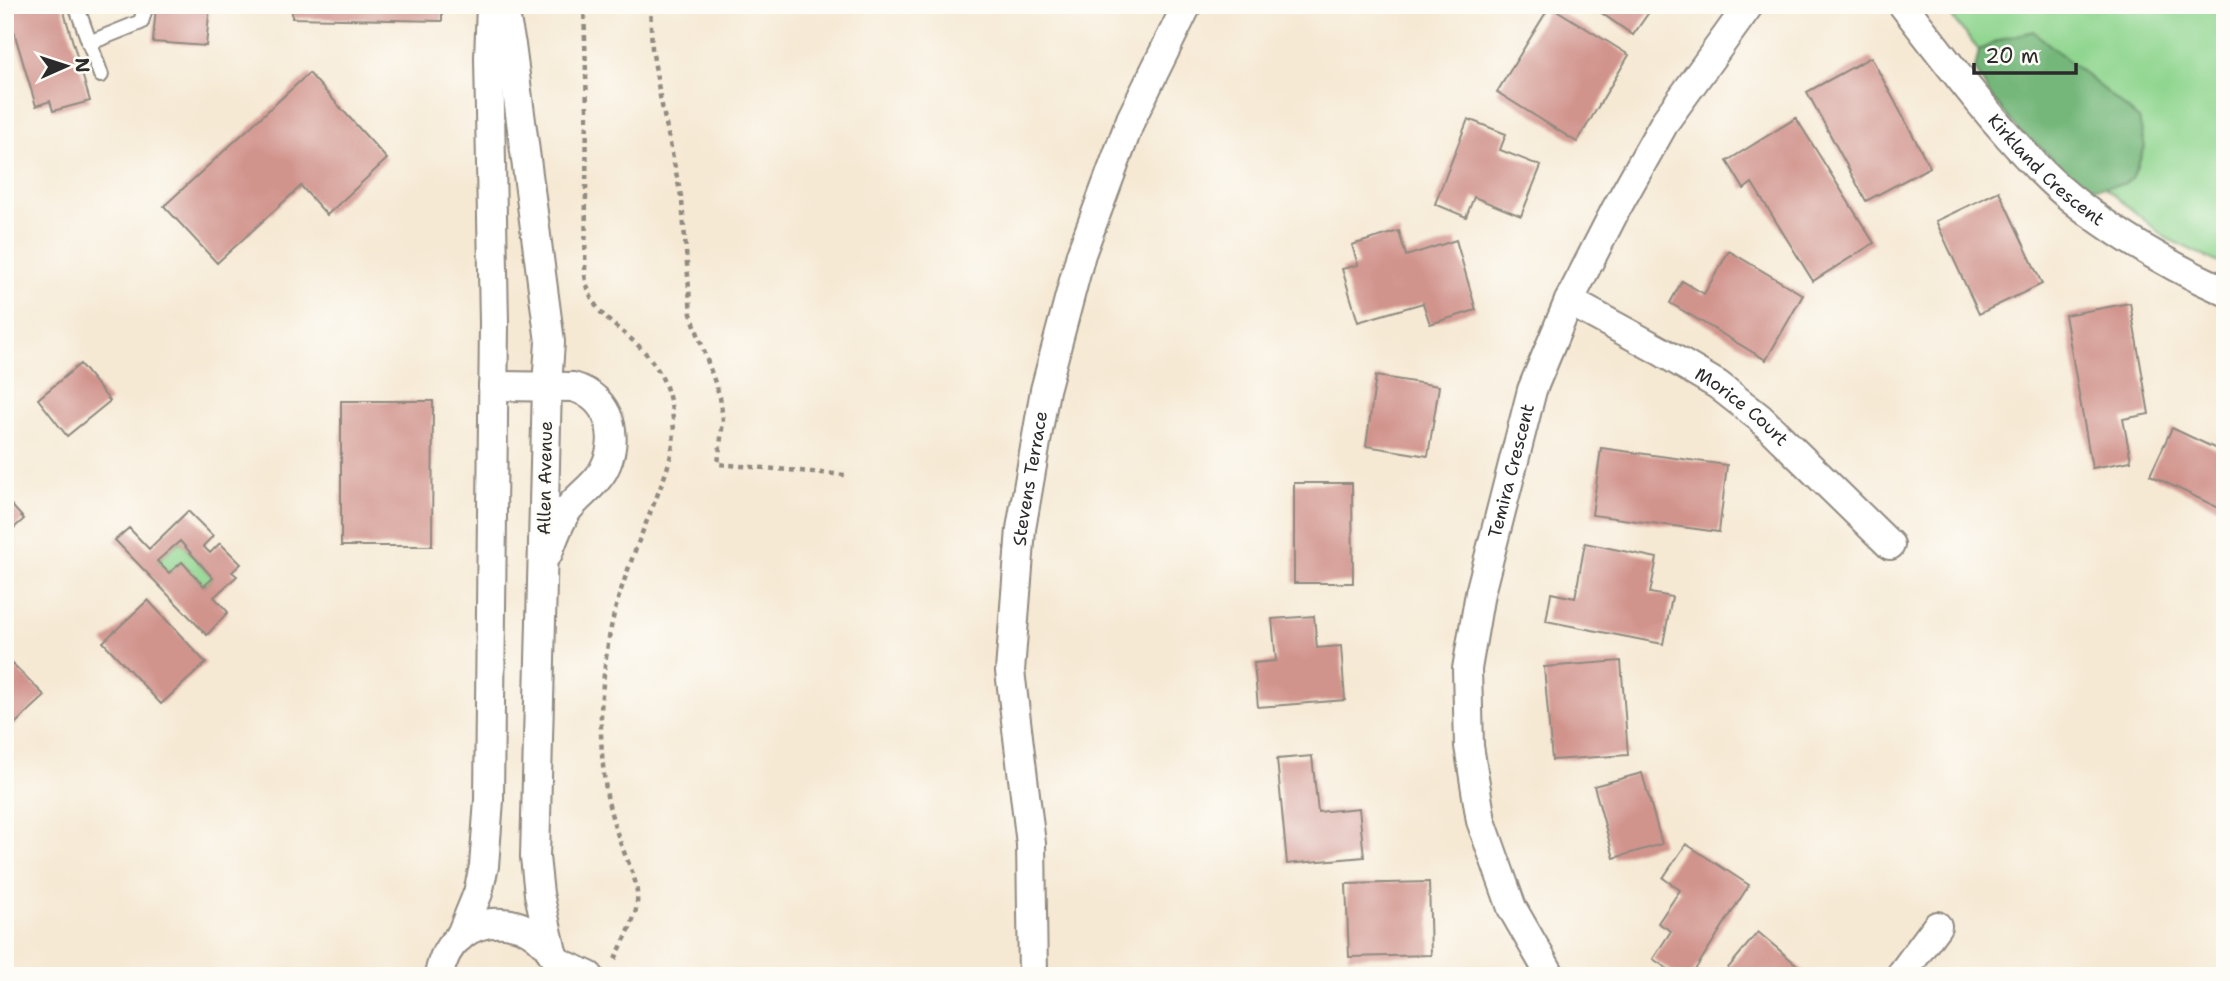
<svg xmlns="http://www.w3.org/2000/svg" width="2230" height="981" font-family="'Shantell Sans',sans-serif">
  <rect width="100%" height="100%" fill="#fdfcf7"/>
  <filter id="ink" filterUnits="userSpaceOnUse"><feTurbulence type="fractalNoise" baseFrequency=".0143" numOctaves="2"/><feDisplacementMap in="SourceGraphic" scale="14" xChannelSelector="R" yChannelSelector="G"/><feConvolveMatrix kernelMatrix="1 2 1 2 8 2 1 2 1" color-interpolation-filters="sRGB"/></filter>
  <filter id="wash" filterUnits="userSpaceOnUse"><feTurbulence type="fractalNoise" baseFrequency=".00686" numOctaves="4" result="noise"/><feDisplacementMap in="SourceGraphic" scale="28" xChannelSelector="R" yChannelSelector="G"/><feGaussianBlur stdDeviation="1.57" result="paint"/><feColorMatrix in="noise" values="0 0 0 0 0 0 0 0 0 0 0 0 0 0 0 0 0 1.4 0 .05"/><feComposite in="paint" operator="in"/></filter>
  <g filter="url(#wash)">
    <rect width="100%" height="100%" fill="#f6e9d4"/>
    <!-- green -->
    <path fill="#91d690" stroke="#5e805e" stroke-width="2" d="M1942,5H2225V266L2166,238L2060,150Z
      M180,541L213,578L204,586L182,562L169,573L157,561Z"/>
    <!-- forest -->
    <path fill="#74b77a" stroke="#507152" stroke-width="2" d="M2033,31L2139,119L2145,147L2132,179L2123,184L2096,188L2080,186L2041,148L2020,132L1991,97L1975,69L1979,50L2005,38Z"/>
    <g id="blocks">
      <!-- building -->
      <path fill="#d1948d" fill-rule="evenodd" d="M6,5H62L90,101L53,111L50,101L36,106Z
        M156,5H210L206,46L153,42Z
        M292,5H442V21L292,18Z
        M1590,5H1654L1633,35Z
        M1550,6L1629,55L1577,142L1497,92Z
        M1871,57L1930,167L1866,201L1807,92Z
        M309,73L387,159L327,215L301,186L217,263L164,206Z
        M1796,118L1874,243L1813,281L1752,183L1744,189L1727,161Z
        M1468,119L1506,134L1500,150L1541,166L1521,216L1474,197L1466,217L1435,204Z
        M1999,191L2042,284L1979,314L1936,221Z
        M1399,231L1406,256L1456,240L1476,310L1430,324L1423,303L1358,322L1342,269L1358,265L1352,245Z
        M1729,251L1803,295L1766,360L1670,303L1682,281L1704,294Z
        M2130,303L2149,414L2123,419L2131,461L2092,468L2065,315Z
        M80,364L110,401L67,436L38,399Z
        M1376,376L1439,386L1428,456L1366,446Z
        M341,401H433L432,546H341Z
        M2172,428L2225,453V511L2150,475Z
        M1601,448L1727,465L1719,532L1592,515Z
        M1294,483H1352L1353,583H1294Z
        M5,498L24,519L5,536Z
        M188,511L213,536L203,546L210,553L220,543L241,564L232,572L237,576L214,597L228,612L207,635L115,540L129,528L149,549ZM180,541L213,578L204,586L182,562L169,573L157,561Z
        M1585,543L1657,558L1650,593L1672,597L1663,644L1546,621L1551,593L1575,598Z
        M148,600L206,663L161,704L103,642Z
        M1314,616L1317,648L1341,646L1345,700L1258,707L1254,663L1276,661L1272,619Z
        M5,656L45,696L5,733Z
        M1621,661L1628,755L1552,760L1544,667Z
        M1312,756L1318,812L1359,808L1364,857L1287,864L1277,759Z
        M1642,773L1662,844L1614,858L1594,786Z
        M1686,844L1749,885L1691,976H1679L1653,959L1671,931L1658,923L1680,890L1663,878Z
        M1429,882L1431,955L1349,957L1346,884Z
        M1758,932L1810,976H1726L1723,974Z"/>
    </g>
  </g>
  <g filter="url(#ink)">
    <use href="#blocks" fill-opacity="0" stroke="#908a80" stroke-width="2"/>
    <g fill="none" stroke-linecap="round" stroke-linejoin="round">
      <defs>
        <path id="lane" d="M76,5L101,75
          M89,43L141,22L146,5"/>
        <g id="street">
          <path d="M503,5L511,45L550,342L547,386L535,857L539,894L552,952"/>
          <path id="s1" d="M1903,5C1947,62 1990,119 2041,171C2087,218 2164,264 2225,291"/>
          <path id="s2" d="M1569,301L1659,350L1718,385L1760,418L1890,545"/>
          <path d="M493,386L573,387C611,398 621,439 603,471C594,487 576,497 566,512C558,525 553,539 548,553"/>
          <path d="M460,937L478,893L484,866L489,800L494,323L489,58L491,5"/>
          <path d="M558,962L589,976"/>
          <path d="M439,976C450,904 546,906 561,976"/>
          <path id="s3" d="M1033,976L1031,844L1010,671L1021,529L1045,390L1081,254L1131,119L1187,5"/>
          <path id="s4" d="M1551,976L1512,908L1481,821L1469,746L1467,669L1480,593L1532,390L1569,301L1616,209L1666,120L1749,5"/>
          <path d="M1900,976L1937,926"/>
        </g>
      </defs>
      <!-- lane casing -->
      <use href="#lane" stroke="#908a80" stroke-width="18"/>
      <!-- street casing -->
      <use href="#street" stroke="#908a80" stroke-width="32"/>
      <!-- path -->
      <path stroke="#908a80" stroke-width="4.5" stroke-dasharray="5 5" stroke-linecap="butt" d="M584,5L587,109L585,275C592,323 626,326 651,360C665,378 671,398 673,419C677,450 664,478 653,506C641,535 629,565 619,596C610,625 606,654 603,684C599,720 601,760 607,796C610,812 616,831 622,847C629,865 639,883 637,903C635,924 622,942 614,962
        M650,5L652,48L660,96L682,201L691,314L720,397L723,420L718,464L846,475"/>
      <!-- lane -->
      <use href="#lane" stroke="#fff" stroke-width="14"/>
      <!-- street -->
      <use href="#street" stroke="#fff" stroke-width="28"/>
    </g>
  </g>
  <g text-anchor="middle" stroke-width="5" stroke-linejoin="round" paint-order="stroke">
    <!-- street labels -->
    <g font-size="18" fill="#2b2b2b" stroke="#fdfcf7">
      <text dy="6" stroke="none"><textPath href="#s1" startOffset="219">Kirkland Crescent</textPath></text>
      <text dy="6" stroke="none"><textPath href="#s2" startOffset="203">Morice Court</textPath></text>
      <text dy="6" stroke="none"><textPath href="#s4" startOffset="527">Temira Crescent</textPath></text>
      <text transform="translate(545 478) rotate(-89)" y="6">Allen Avenue</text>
      <text dy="6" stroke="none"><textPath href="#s3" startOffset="500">Stevens Terrace</textPath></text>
    </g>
  </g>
  <!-- margin -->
  <rect width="2230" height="981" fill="none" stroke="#fdfcf7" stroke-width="28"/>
  <!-- north arrow -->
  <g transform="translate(66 66) rotate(87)" stroke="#fdfcf7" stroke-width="5" paint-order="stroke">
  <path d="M0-5L12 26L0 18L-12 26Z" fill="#2b2b2b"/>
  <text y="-10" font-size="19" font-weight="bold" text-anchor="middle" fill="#2b2b2b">N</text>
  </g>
  <!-- scale -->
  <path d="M1974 63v10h102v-10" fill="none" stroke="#2b2b2b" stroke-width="3.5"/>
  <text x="1985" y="63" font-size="21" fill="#2b2b2b" stroke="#fdfcf7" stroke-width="5" paint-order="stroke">20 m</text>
</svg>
